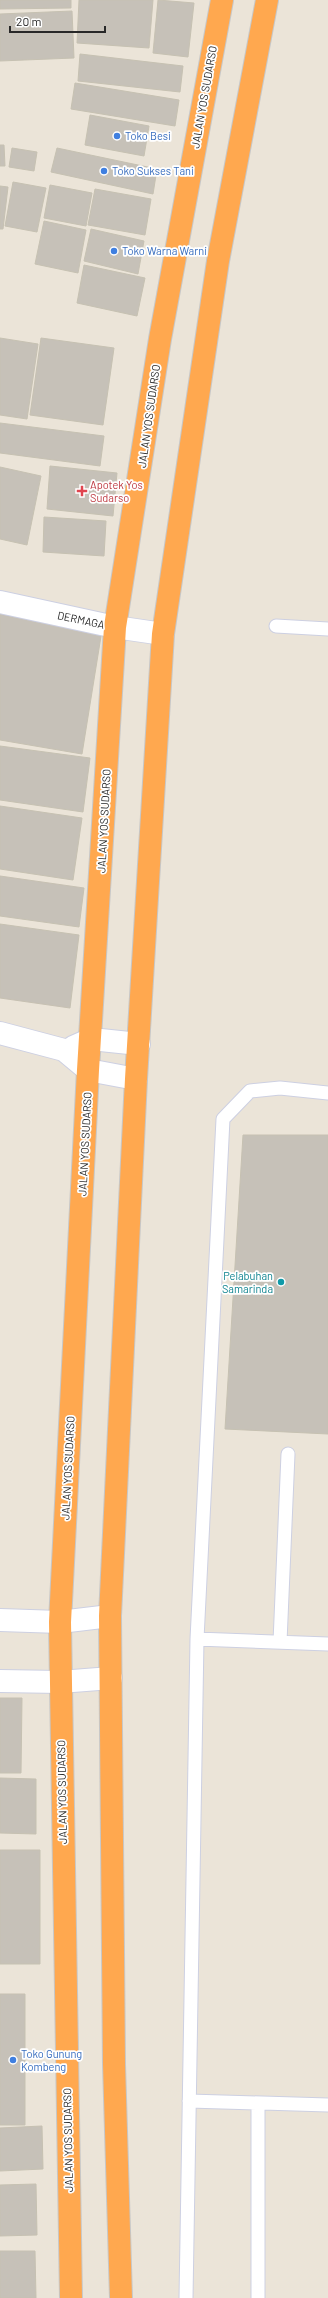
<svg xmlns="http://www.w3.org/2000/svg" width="328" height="2298" font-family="Barlow,sans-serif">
  <rect width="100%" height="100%" fill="#ebe4d8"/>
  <!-- building -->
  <path fill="#c6c1b8" stroke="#c6c1b2" d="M0,0H71V8L0,9Z
    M79,0H153L149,48L77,43Z
    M158,0L194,3L188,57L153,53Z
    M72,11L74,58L0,61V14Z
    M80,54L183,66L180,92L78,81Z
    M75,83L179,100L175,126L71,109Z
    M90,115L149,126L144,156L85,145Z
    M0,145H4L5,166H0Z
    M12,148L37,152L34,171L9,167Z
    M57,148L157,169L153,194L51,172Z
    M13,182L46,188L37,232L5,226Z
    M50,185L92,193L86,226L44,218Z
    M0,186L8,187L3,229H0Z
    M95,189L151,199L145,235L88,225Z
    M44,221L86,230L78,273L35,264Z
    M91,229L144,241L138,274L84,261Z
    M84,265L145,278L137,316L77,303Z
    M0,338L38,344L27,419L0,415Z
    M41,338L114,348L103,425L30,415Z
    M0,423L104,436L100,466L0,453Z
    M50,466L117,473L113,516L47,509Z
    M0,467L41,476L27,545L0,539Z
    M44,517L106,521L104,556L43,552Z
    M0,613L102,630L82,754L0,740Z
    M0,746L90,758L83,812L0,800Z
    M0,806L82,818L73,880L0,869Z
    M0,876L84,888L79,927L0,916Z
    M0,924L79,935L70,1008L0,998Z
    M243,1135H328V1434L225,1429Z
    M0,1698H22L21,1773H0Z
    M0,1778L36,1779V1834L0,1833Z
    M0,1850H40V1964H0Z
    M0,1994H25V2125H0Z
    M42,2126L43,2169L0,2171V2128Z
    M36,2184L37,2235L0,2236V2185Z
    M0,2251H35L36,2298H0Z"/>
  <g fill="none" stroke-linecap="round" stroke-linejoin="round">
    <defs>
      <path id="lane" d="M276,626L328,629
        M197,1639L328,1644
        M280,1642L288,1454
        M189,2101L328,2105
        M186,2298L197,1639L223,1119L250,1091L280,1088L328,1093
        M258,2298V2104"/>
      <path id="street" d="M0,602L115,627L163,634
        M0,1033L64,1050L88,1070L136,1079
        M73,1047L91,1039L139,1044"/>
      <path id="secondary" d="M0,1620L60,1622L110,1616
        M0,1681L60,1682L111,1678"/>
      <path id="highway" d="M71,2298L60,1622L88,1070L115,627L160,339L222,0
        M121,2298L114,2064L110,1616L136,1079L163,634L218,261L267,0"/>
    </defs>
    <!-- lane casing -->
    <use href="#lane" stroke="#cdd0e2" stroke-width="15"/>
    <!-- street casing -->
    <use href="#street" stroke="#cdd0e2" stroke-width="24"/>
    <!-- secondary casing -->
    <use href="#secondary" stroke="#cdd0e2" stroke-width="24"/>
    <!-- highway casing -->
    <use href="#highway" stroke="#c7c7c7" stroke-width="24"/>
    <!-- lane -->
    <use href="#lane" stroke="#fff" stroke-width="13"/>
    <!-- street -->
    <use href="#street" stroke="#fff" stroke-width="22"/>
    <!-- secondary -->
    <use href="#secondary" stroke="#fff" stroke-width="22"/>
    <!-- highway -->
    <use href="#highway" stroke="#ffa84f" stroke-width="22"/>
  </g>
  <!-- markers -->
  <g fill="#3f7fe0" stroke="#fff" stroke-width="1.5">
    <circle cx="117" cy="136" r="4"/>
    <circle cx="104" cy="171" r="4"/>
    <circle cx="114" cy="251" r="4"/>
    <circle cx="13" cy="2060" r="4"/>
  </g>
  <path fill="#e0444e" stroke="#fff" stroke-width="1.5" d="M80 485h4v4h4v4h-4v4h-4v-4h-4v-4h4z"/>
  <circle fill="#0f9aa8" stroke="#fff" stroke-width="1.5" cx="281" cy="1282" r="4"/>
  <g text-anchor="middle" stroke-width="3.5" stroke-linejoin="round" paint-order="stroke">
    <!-- street labels -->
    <g font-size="11" fill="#282828" stroke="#fff">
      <text transform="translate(204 97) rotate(-80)" y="4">JALAN YOS SUDARSO</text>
      <text transform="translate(149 416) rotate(-82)" y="4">JALAN YOS SUDARSO</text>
      <text transform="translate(81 620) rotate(12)" y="4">DERMAGA</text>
      <text transform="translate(104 821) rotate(-87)" y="4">JALAN YOS SUDARSO</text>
      <text transform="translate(85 1144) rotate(-87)" y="4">JALAN YOS SUDARSO</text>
      <text transform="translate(68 1468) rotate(-87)" y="4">JALAN YOS SUDARSO</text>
      <text transform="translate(62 1792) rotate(-91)" y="4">JALAN YOS SUDARSO</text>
      <text transform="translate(68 2140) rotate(-91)" y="4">JALAN YOS SUDARSO</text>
    </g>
    <!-- shop labels -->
    <g font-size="11" fill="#366cbe" stroke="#fff" text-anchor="start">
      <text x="125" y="140">Toko Besi</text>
      <text x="112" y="175">Toko Sukses Tani</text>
      <text x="122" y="255">Toko Warna Warni</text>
      <text x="21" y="2058">Toko Gunung<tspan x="21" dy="13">Kombeng</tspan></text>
    </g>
    <!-- health labels -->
    <g font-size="11" fill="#be3a42" stroke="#fff" text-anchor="start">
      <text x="90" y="489">Apotek Yos<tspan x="90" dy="13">Sudarso</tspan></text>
    </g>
    <!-- culture labels -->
    <g font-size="11" fill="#0d838f" stroke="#fff" text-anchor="end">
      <text x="273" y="1280">Pelabuhan<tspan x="273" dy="13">Samarinda</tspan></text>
    </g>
  </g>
  <!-- scale -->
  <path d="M10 26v6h95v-6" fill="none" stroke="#282828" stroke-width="2"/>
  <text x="16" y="26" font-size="12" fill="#282828" stroke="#ffffff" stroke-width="3" paint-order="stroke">20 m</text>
</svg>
